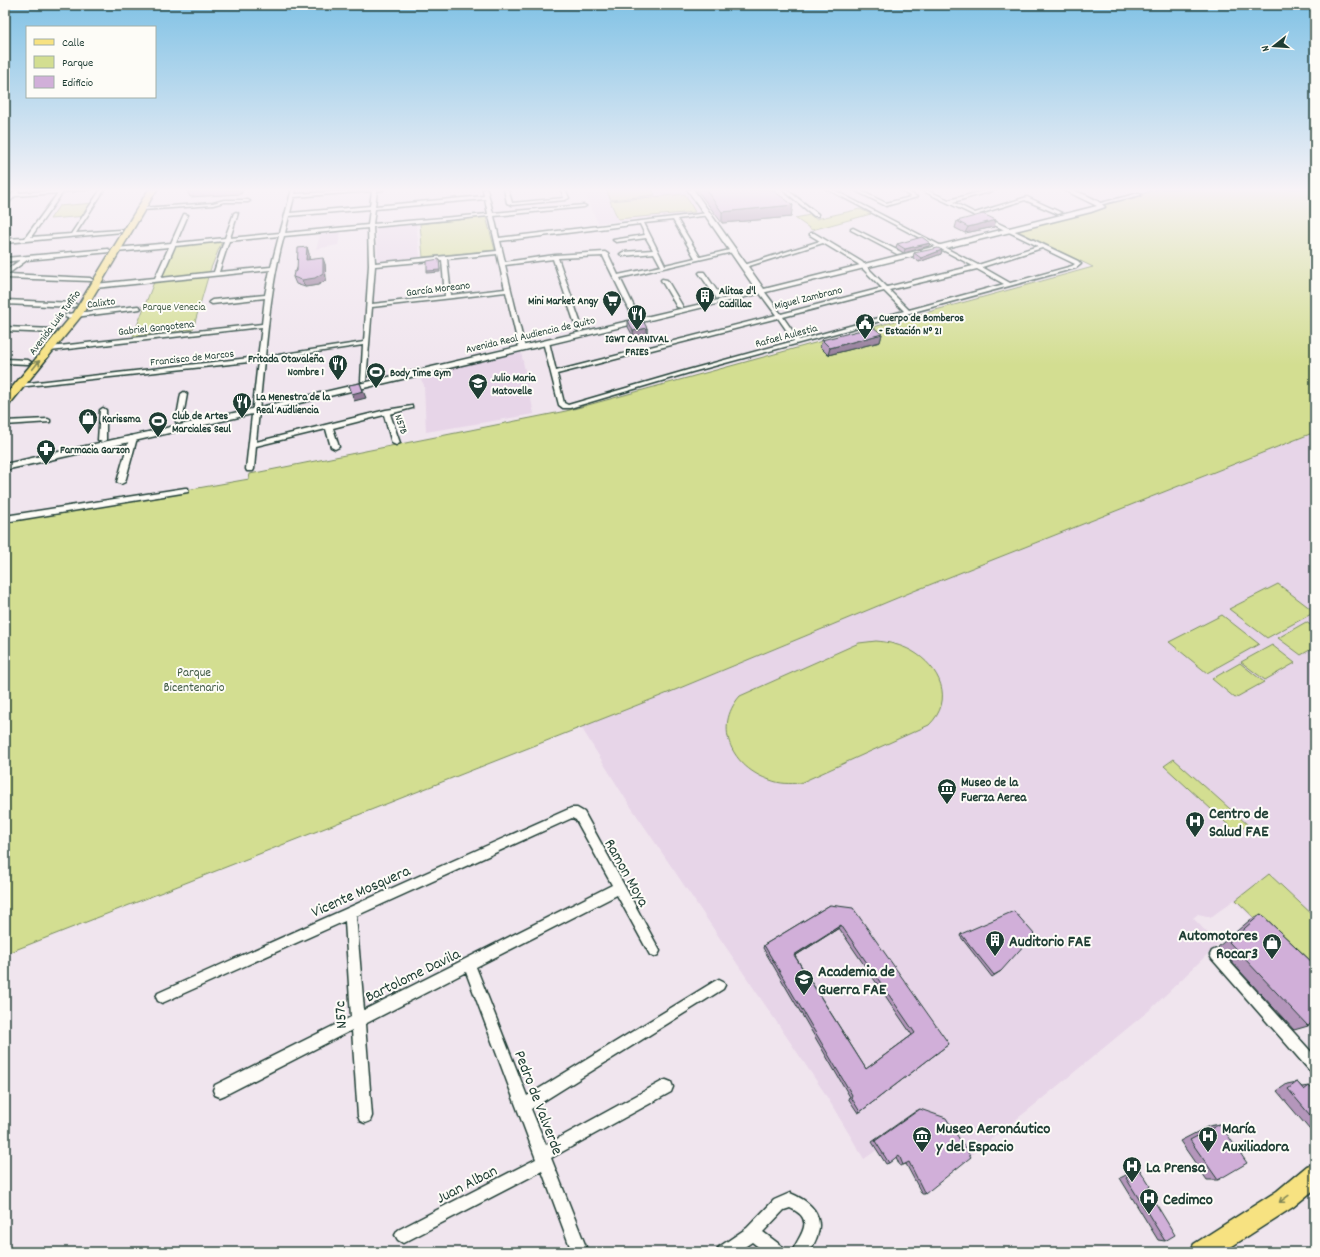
<svg xmlns="http://www.w3.org/2000/svg" width="1320" height="1257" font-family="Dekko,sans-serif">
  <rect width="100%" height="100%" fill="#f0e5ee"/>
  <filter id="ink" filterUnits="userSpaceOnUse"><feTurbulence type="fractalNoise" baseFrequency=".025" numOctaves="2"/><feDisplacementMap in="SourceGraphic" scale="8" xChannelSelector="R" yChannelSelector="G"/><feConvolveMatrix kernelMatrix="1 2 1 2 8 2 1 2 1" color-interpolation-filters="sRGB"/></filter>
  <g filter="url(#ink)">
    <!-- built -->
    <path fill="#e7d5e8" d="M583,189H685L701,213L598,223Z
      M416,224L420,257L378,262L376,228Z
      M341,232L338,245L316,249L321,233Z
      M521,352L534,414L426,432L424,385L419,376Z
      M1315,432V978L1234,900L1211,917L1198,914L1193,918L1218,944L1152,1008L1032,1107L922,1194L906,1163L900,1166L896,1156L886,1163L877,1150L864,1159L824,1092L625,798L581,727L663,695L914,591Z"/>
    <!-- green -->
    <path fill="#d3de91" stroke="#798e62" d="M623,189H652L655,195L611,200L606,190Z
      M1159,189H1315V432L914,591L663,695L5,954V522L249,479L250,474L566,411L1093,267L1016,230Z
      M685,194L695,212L618,219L610,201Z
      M94,203L86,216L50,219L59,206Z
      M860,209L871,214L812,230L795,218L810,215L816,219Z
      M486,217L495,250L423,257L420,224Z
      M222,241L209,273L160,278L175,246Z
      M208,277L193,329L133,336L154,282Z
      M1278,584L1315,612L1267,638L1229,609Z
      M1222,615L1259,644L1207,673L1169,642Z
      M1306,622L1315,628V647L1301,655L1278,638Z
      M876,641C889,642 901,645 912,651C940,667 955,700 929,725L800,783C790,784 780,784 770,780C733,768 712,728 740,696L852,646L859,643Z
      M1272,645L1295,663L1265,680L1241,662Z
      M1240,663L1264,682L1235,698L1212,679Z
      M1174,759L1248,825L1236,832L1164,766Z
      M1269,874L1315,917V977L1236,900Z"/>
    <g fill="none" stroke-linecap="round" stroke-linejoin="round">
      <defs>
        <path id="street" d="M78,189H92L63,192L31,237L71,234L101,189H105L76,233L120,230H122V232L5,243V239L25,238L58,193L15,196L5,207V203L15,190L19,191L18,193Z
          M292,189H296L295,194L383,189V190L377,191L375,206L484,196L483,189H487L493,213L584,205L586,206L584,207L494,216L499,238L708,213H710V215L677,219L700,257L734,249L737,251L620,278L639,317L636,319L633,317L603,256L558,258L583,330L580,332L577,330L553,259L505,265L525,348L522,350L519,348L506,292L372,307L366,382L361,381L363,345L264,360L256,442L386,410L412,406V408L390,414L400,443L396,445L392,443L384,415L333,428L339,447L335,449L331,447L326,429L256,446L254,469L253,471H247L246,469L258,361L18,387V385L20,384L258,357L262,327L50,351L47,349L50,347L262,324L265,298L212,304L209,302L212,300L265,295L270,270L95,288L92,286L95,284L155,278L169,247L116,252L113,250L116,248L171,243L184,214L188,215L176,243L225,238L234,213L236,212L238,213L230,238L280,233ZM372,191L370,206L290,213L294,197ZM485,199L488,214L373,224L375,209ZM370,209L368,225L285,233L289,216ZM489,216L497,251L375,263L373,227ZM673,220L695,258L665,265L644,223ZM640,224L645,235L613,240L616,242L646,238L653,250L623,252L620,254L623,256L654,253L661,266L618,275L608,254L605,252L555,255L505,262L500,241ZM368,228L369,265L364,342L265,357C269,315 273,276 284,236ZM279,236L271,267L219,272L229,241ZM224,241L214,272L161,278L175,246ZM497,254L505,289L451,295L447,259ZM442,260L445,296L372,304L375,266Z
          M504,189H508L512,203L564,198L561,189H565L569,198L565,200L512,205L507,203Z
          M782,189H786L818,214V216H814Z
          M827,189H832L978,265L1038,246L919,189H924L949,200L991,189H996V190L953,202L975,213L1027,197L1062,213L1058,214L1025,200L979,214L1078,261L1081,264L1076,268L692,372L570,408H563L559,405L543,342L544,341L549,342L556,371L776,315L759,292L760,291H764L781,314L882,288L858,264L823,243L746,267L741,266L820,241L810,235V233H814L862,262L887,287L973,266ZM1042,248L1075,264L1072,266L1010,283L982,267ZM977,269L1004,284L909,310L889,290ZM884,291L904,311L799,340L783,317ZM778,318L794,341L688,370L568,405L564,403L557,374Z
          M852,189H857L886,203L911,197L899,189H904L917,197L886,206Z
          M1139,193L1141,195L1099,205L1097,204Z
          M224,200H248L250,201L248,202H224L213,205L142,210L140,209L142,208L213,203Z
          M853,228L901,252L902,253L897,254L851,230V229Z
          M108,249L110,250V252L27,260L8,274L90,278L93,280L92,281L5,278V271L20,260L5,262V258Z
          M700,272H704L722,298L721,299H717L699,273Z
          M662,279L667,280L683,307L682,308L677,307L661,280Z
          M5,300L74,303L77,305L74,307L5,304Z
          M138,306L141,308L140,309L67,318L64,316L67,314Z
          M5,327L54,329L57,331L54,333L5,331Z
          M5,359L28,360L31,362L28,364L5,363Z
          M184,392L187,394L182,422L179,424L176,422L181,394Z
          M103,408L106,410V440L102,442L98,440L100,410Z
          M48,419L50,420V422L5,425V421Z
          M130,436H136L137,438L125,482L121,484L117,482Z
          M185,488H188V492L5,522V516Z
          M571,808H577L584,812L660,951L658,955L654,957L650,955L617,895L476,967L527,1096L715,981L719,979L723,981L725,985L723,989L531,1109L546,1145L661,1082L666,1080L671,1082L673,1087L671,1092L551,1158L588,1252H572L542,1171L403,1243L398,1240L395,1235L398,1230L536,1159L466,972L365,1024L372,1116L370,1121L365,1123L360,1121L358,1116L352,1030L225,1095L220,1097L215,1095L213,1090L215,1085L351,1017L345,921L162,1003L158,1001L156,997L158,993ZM572,818L576,820L612,885L364,1010L356,916Z
          M1216,949L1220,951L1315,1056V1073L1310,1071L1212,959L1210,955L1212,951Z
          M790,1193C819,1205 828,1224 809,1252H792C799,1235 817,1220 790,1208L784,1210L763,1232L783,1247L786,1252H765L752,1242L737,1252H716L719,1247L747,1228L774,1200Z"/>
        <path id="secondary" d="M687,189H693L764,289L1097,206L1064,190L1063,189C1074,189 1098,199 1105,207L1091,212C730,302 368,389 5,470V464L256,408L757,291Z"/>
        <path id="primary" d="M149,189H157L82,315L9,405L5,406V396L73,314Z
          M1315,1163V1189L1293,1207L1223,1252H1190L1194,1244L1277,1191L1307,1166Z"/>
      </defs>
      <!-- street casing -->
      <use href="#street" stroke="#1f3d34" stroke-width="3"/>
      <!-- secondary casing -->
      <use href="#secondary" stroke="#1f3d34" stroke-width="3"/>
      <!-- primary casing -->
      <use href="#primary" stroke="#1f3d34" stroke-width="3"/>
      <!-- street -->
      <use href="#street" fill="#fdfcf7" fill-rule="evenodd"/>
      <!-- secondary -->
      <use href="#secondary" fill="#fdfcf7" fill-rule="evenodd"/>
      <!-- primary -->
      <use href="#primary" fill="#f7e281" fill-rule="evenodd"/>
    </g>
    <!-- wall -->
    <path fill="#b496bb" stroke="#1f3d34" fill-rule="evenodd" d="M188,189H244L241,194L190,197L187,191Z
      M696,189H771L791,217L722,223Z
      M957,221L994,227L965,233L955,228Z
      M897,244L929,246L904,253L896,248Z
      M307,247L309,254V259L325,264L326,280L318,285L305,287L296,284L293,277Z
      M942,250L941,254L919,262L913,258L914,253Z
      M628,320L647,328V336L634,338L628,327Z
      M882,334L880,342L828,355L820,347L822,340Z
      M830,905L949,1044L860,1112L858,1113L848,1098L850,1097L763,948L764,945ZM839,928L912,1035L866,1069L795,956Z
      M1261,914L1315,965V1022L1314,1021L1308,1026L1294,1030L1218,947L1250,920Z
      M961,934L1001,971L992,977L960,936Z
      M1297,1082L1302,1087L1309,1086L1315,1093V1136L1277,1091L1287,1084Z
      M920,1109L925,1194H922L906,1164L900,1166L896,1157L889,1163L886,1164L872,1142L916,1111Z
      M1220,1124L1218,1180H1207L1180,1141L1209,1126Z
      M1140,1170L1165,1241L1158,1240L1120,1178L1134,1171Z"/>
    <!-- shaded-wall -->
    <path fill="#927a98" stroke="#1f3d34" d="M239,189H244L241,194Z
      M793,205L791,217L722,223V212Z
      M996,220L994,227L965,233L968,227Z
      M930,243L929,246L904,253L905,249Z
      M307,247L309,254V266L306,260Z
      M942,250L941,254L919,262L921,258Z
      M323,258L325,264L326,280L318,285L305,287L302,280Z
      M439,259L440,272L427,273V271Z
      M647,328V336L634,338L633,331Z
      M882,334L880,342L828,355L830,348Z
      M360,383L366,398L354,401L352,394Z
      M841,925L839,928L793,957L794,955Z"/>
    <!-- building -->
    <path fill="#d1afd9" stroke="#1f3d34" fill-rule="evenodd" d="M188,189H220L187,191Z
      M705,189H771L793,205L722,212Z
      M983,214L996,220L968,227L957,221Z
      M922,237L930,243L905,249L897,244Z
      M307,247L306,260L323,258V273L315,278L302,280L293,277L294,272L297,271L298,248Z
      M938,248L942,250L921,258L914,253Z
      M439,259L440,270L427,271V261Z
      M641,317L647,328L633,331L628,320Z
      M873,327L882,334L830,348L822,340Z
      M360,383L363,391L352,394L349,385Z
      M830,905L853,908L949,1044L860,1112L851,1097L852,1095L764,945ZM841,925L915,1033L866,1069L794,955Z
      M1014,911L1034,934L1001,971L994,975L961,934Z
      M1261,914L1315,965V1020L1308,1026L1229,942Z
      M1297,1082L1304,1090L1309,1086L1315,1093V1121L1288,1089Z
      M920,1109L946,1118L971,1157L925,1194L909,1162L903,1165L899,1155L889,1163L875,1141Z
      M1220,1124L1247,1163L1218,1180L1190,1140Z
      M1140,1170L1150,1186L1147,1189L1175,1235L1165,1241L1126,1178Z"/>
    <!-- one-way arrows -->
    <defs><path id="oneway-shaft" d="M-6 0H5M1.5-3L5.5 0L1.5 3" fill="none" stroke-width="1.6" stroke-linecap="round" stroke-linejoin="round"/></defs>
    <g stroke="#808757">
      <use href="#oneway-shaft" transform="translate(36 365) rotate(-51)"/>
      <use href="#oneway-shaft" transform="translate(1284 1199) rotate(144)"/>
    </g>
  </g>
  <!-- sky -->
  <linearGradient id="sky" x2="0" y2="1"><stop stop-color="#81c2e5"/><stop offset="0.52" stop-color="#f8f3f7"/><stop offset="1" stop-color="#f8f3f7" stop-opacity="0"/></linearGradient>
  <rect width="1320" height="365" fill="url(#sky)"/>
  <!-- icons -->
  <defs>
    <symbol id="building-pin" viewBox="-11 -11 22 30"><path d="M0 17L-7.5 6A9.5 9.5 0 1 1 7.5 6Z" fill="#1f3d34" stroke="#fdfcf7"/><path d="M-4-6H4V6H1V3H-1V6H-4ZM-2.5-4.3h1.7v1.8h-1.7ZM.8-4.3h1.7v1.8H.8ZM-2.5-1h1.7V.8h-1.7ZM.8-1h1.7V.8H.8Z" fill="#fff"/></symbol>
    <symbol id="supermarket-pin" viewBox="-11 -11 22 30"><path d="M0 17L-7.5 6A9.5 9.5 0 1 1 7.5 6Z" fill="#1f3d34" stroke="#fdfcf7"/><path d="M-6-5.5h2.5l.6 2H6L4.5 2H-2.5L-4.4-4H-6ZM-1.5 3.2a1.3 1.3 0 1 0 .1 0ZM3 3.2a1.3 1.3 0 1 0 .1 0Z" fill="#fff"/></symbol>
    <symbol id="restaurant-pin" viewBox="-11 -11 22 30"><path d="M0 17L-7.5 6A9.5 9.5 0 1 1 7.5 6Z" fill="#1f3d34" stroke="#fdfcf7"/><path d="M-5-6h1v4h1v-4h1v4h1v-4h1v5L-1.5 .5V6h-2V.5L-5-1ZM5-6V6H3V1.5H1.5Q1.5-4 5-6Z" fill="#fff"/></symbol>
    <symbol id="civic-pin" viewBox="-11 -11 22 30"><path d="M0 17L-7.5 6A9.5 9.5 0 1 1 7.5 6Z" fill="#1f3d34" stroke="#fdfcf7"/><path d="M-.6-6.5H3V-4.5H.6V-3L4-1V1h2V6H-6V1h2V-1L-.6-3ZM-1.2 2.5V6h2.4V2.5Z" fill="#fff"/></symbol>
    <symbol id="stadium-pin" viewBox="-11 -11 22 30"><path d="M0 17L-7.5 6A9.5 9.5 0 1 1 7.5 6Z" fill="#1f3d34" stroke="#fdfcf7"/><path d="M0-5a6.5 5 0 1 0 0 10a6.5 5 0 1 0 0-10ZM-3.5-1.8h7v3.6h-7Z" fill="#fff"/></symbol>
    <symbol id="school-pin" viewBox="-11 -11 22 30"><path d="M0 17L-7.5 6A9.5 9.5 0 1 1 7.5 6Z" fill="#1f3d34" stroke="#fdfcf7"/><path d="M0-5L7-2L0 1L-7-2ZM-4 1L0 2.5L4 1V4Q0 6-4 4Z" fill="#fff"/></symbol>
    <symbol id="shop-pin" viewBox="-11 -11 22 30"><path d="M0 17L-7.5 6A9.5 9.5 0 1 1 7.5 6Z" fill="#1f3d34" stroke="#fdfcf7"/><path d="M-5-2.5h2.3a2.7 3.5 0 0 1 5.4 0H5L5.5 6h-11ZM-1.5-2.5h3a1.5 2.3 0 0 0-3 0Z" fill="#fff"/></symbol>
    <symbol id="pharmacy-pin" viewBox="-11 -11 22 30"><path d="M0 17L-7.5 6A9.5 9.5 0 1 1 7.5 6Z" fill="#1f3d34" stroke="#fdfcf7"/><path d="M-2-6h4v4h4v4h-4v4h-4v-4h-4v-4h4Z" fill="#fff"/></symbol>
    <symbol id="museum-pin" viewBox="-11 -11 22 30"><path d="M0 17L-7.5 6A9.5 9.5 0 1 1 7.5 6Z" fill="#1f3d34" stroke="#fdfcf7"/><path d="M0-6L6-3V-2H-6V-3ZM-5-1h2V3h-2ZM-1-1h2V3h-2ZM3-1h2V3H3ZM-6 4H6V6H-6Z" fill="#fff"/></symbol>
    <symbol id="hospital-pin" viewBox="-11 -11 22 30"><path d="M0 17L-7.5 6A9.5 9.5 0 1 1 7.5 6Z" fill="#1f3d34" stroke="#fdfcf7"/><path d="M-5-5h3v3.5h4V-5h3V5h-3V1.5h-4V5h-3Z" fill="#fff"/></symbol>
    <symbol id="university-pin" viewBox="-11 -11 22 30"><path d="M0 17L-7.5 6A9.5 9.5 0 1 1 7.5 6Z" fill="#1f3d34" stroke="#fdfcf7"/><path d="M0-5L7-2L0 1L-7-2ZM-4 1L0 2.5L4 1V4Q0 6-4 4Z" fill="#fff"/></symbol>
  </defs>
  <g fill-rule="evenodd">
    <use href="#building-pin" x="694" y="285" width="22" height="30"/>
    <use href="#supermarket-pin" x="601" y="289" width="22" height="30"/>
    <use href="#restaurant-pin" x="626" y="303" width="22" height="30"/>
    <use href="#civic-pin" x="854" y="312" width="22" height="30"/>
    <use href="#restaurant-pin" x="327" y="353" width="22" height="30"/>
    <use href="#stadium-pin" x="365" y="361" width="22" height="30"/>
    <use href="#school-pin" x="467" y="372" width="22" height="30"/>
    <use href="#restaurant-pin" x="231" y="391" width="22" height="30"/>
    <use href="#shop-pin" x="77" y="407" width="22" height="30"/>
    <use href="#stadium-pin" x="147" y="410" width="22" height="30"/>
    <use href="#pharmacy-pin" x="35" y="438" width="22" height="30"/>
    <use href="#museum-pin" x="936" y="777" width="22" height="30"/>
    <use href="#hospital-pin" x="1184" y="810" width="22" height="30"/>
    <use href="#building-pin" x="984" y="929" width="22" height="30"/>
    <use href="#shop-pin" x="1261" y="932" width="22" height="30"/>
    <use href="#university-pin" x="793" y="968" width="22" height="30"/>
    <use href="#museum-pin" x="911" y="1125" width="22" height="30"/>
    <use href="#hospital-pin" x="1197" y="1125" width="22" height="30"/>
    <use href="#hospital-pin" x="1121" y="1155" width="22" height="30"/>
    <use href="#hospital-pin" x="1138" y="1187" width="22" height="30"/>
  </g>
  <g text-anchor="middle" stroke-width="4" stroke-linejoin="round" paint-order="stroke">
    <!-- far-street labels -->
    <g font-size="11" fill="#1f3d34" stroke="#fdfcf7">
      <text transform="translate(438 288) rotate(-7)" y="4">García Moreano</text>
      <text transform="translate(808 297) rotate(-14)" y="4">Miguel Zambrano</text>
      <text transform="translate(101 302) rotate(-7)" y="4">Calixto</text>
      <text transform="translate(54 322) rotate(-53)" y="4">Avenida Luis Tufiño</text>
      <text transform="translate(156 327) rotate(-6)" y="4">Gabriel Gangotena</text>
      <text transform="translate(530 334) rotate(-13)" y="4">Avenida Real Audiencia de Quito</text>
      <text transform="translate(786 335) rotate(-15)" y="4">Rafael Aulestia</text>
      <text transform="translate(192 357) rotate(-6)" y="4">Francisco de Marcos</text>
      <text transform="translate(402 424) rotate(72)" y="4">N57B</text>
    </g>
    <!-- far-poi labels -->
    <g font-size="11" font-weight="bold" fill="#1f3d34" stroke="#fdfcf7" text-anchor="start">
      <text x="719" y="294">Alitas d'l<tspan x="719" dy="13">Cadillac</tspan></text>
      <text x="598" y="304" text-anchor="end">Mini Market Angy</text>
      <text x="879" y="321">Cuerpo de Bomberos<tspan x="879" dy="13">- Estación N° 21</tspan></text>
      <text x="637" y="342" text-anchor="middle">IGWT CARNIVAL<tspan x="637" dy="13">FRIES</tspan></text>
      <text x="324" y="362" text-anchor="end">Fritada Otavaleña<tspan x="324" dy="13">Nombre 1</tspan></text>
      <text x="390" y="376">Body Time Gym</text>
      <text x="492" y="381">Julio Maria<tspan x="492" dy="13">Matovelle</tspan></text>
      <text x="256" y="400">La Menestra de la<tspan x="256" dy="13">Real Audliencia</tspan></text>
      <text x="172" y="419">Club de Artes<tspan x="172" dy="13">Marciales Seul</tspan></text>
      <text x="102" y="422">Karissma</text>
      <text x="60" y="453">Farmacia Garzon</text>
    </g>
    <!-- far-park labels -->
    <g font-size="11" fill="#435d47" stroke="#fdfcf7">
      <text x="174" y="310">Parque Venecia</text>
    </g>
    <!-- park labels -->
    <g font-size="13" fill="#435d47" stroke="#fdfcf7">
      <text x="194" y="676">Parque<tspan x="194" dy="15">Bicentenario</tspan></text>
    </g>
    <!-- poi labels -->
    <g font-size="13" font-weight="bold" fill="#1f3d34" stroke="#fdfcf7" text-anchor="start">
      <text x="961" y="786">Museo de la<tspan x="961" dy="15">Fuerza Aerea</tspan></text>
    </g>
    <!-- near-poi labels -->
    <g font-size="16" font-weight="bold" fill="#1f3d34" stroke="#fdfcf7" text-anchor="start">
      <text x="1209" y="818">Centro de<tspan x="1209" dy="18">Salud FAE</tspan></text>
      <text x="1258" y="940" text-anchor="end">Automotores<tspan x="1258" dy="18">Rocar3</tspan></text>
      <text x="1009" y="946">Auditorio FAE</text>
      <text x="818" y="976">Academia de<tspan x="818" dy="18">Guerra FAE</tspan></text>
      <text x="936" y="1133">Museo Aeronáutico<tspan x="936" dy="18">y del Espacio</tspan></text>
      <text x="1222" y="1133">María<tspan x="1222" dy="18">Auxiliadora</tspan></text>
      <text x="1146" y="1172">La Prensa</text>
      <text x="1163" y="1204">Cedimco</text>
    </g>
    <!-- near-street labels -->
    <g font-size="16" fill="#1f3d34" stroke="#fdfcf7">
      <text transform="translate(628 872) rotate(61)" y="6">Ramon Moya</text>
      <text transform="translate(360 890) rotate(-24)" y="6">Vicente Mosquera</text>
      <text transform="translate(412 974) rotate(-26)" y="6">Bartolome Davila</text>
      <text transform="translate(339 1015) rotate(-94)" y="6">N57c</text>
      <text transform="translate(540 1102) rotate(69)" y="6">Pedro de Valverde</text>
      <text transform="translate(466 1183) rotate(-27)" y="6">Juan Alban</text>
    </g>
  </g>
  <!-- margin -->
  <rect width="1320" height="1257" fill="none" stroke="#fdfcf7" stroke-width="20"/>
  <rect x="10" y="10" width="1300" height="1237" fill="none" stroke="#1f3d34" stroke-width="1.5" filter="url(#ink)"/>
  <!-- legend -->
  <rect x="26" y="26" width="130" height="72" fill="#fdfcf7" stroke="#a4b0a9"/>
  <rect x="34" y="39" width="20" height="6" fill="#f7e281" stroke="#a4b0a9"/>
  <text x="62" y="46" font-size="12" fill="#1f3d34">Calle</text>
  <rect x="34" y="56" width="20" height="12" fill="#d3de91" stroke="#a4b0a9"/>
  <text x="62" y="66" font-size="12" fill="#1f3d34">Parque</text>
  <rect x="34" y="76" width="20" height="12" fill="#d1afd9" stroke="#a4b0a9"/>
  <text x="62" y="86" font-size="12" fill="#1f3d34">Edificio</text>
  <!-- north arrow -->
  <g transform="translate(1274 46) rotate(253)" stroke="#fdfcf7" stroke-width="3" paint-order="stroke">
  <path d="M0-3L7 15L0 10L-7 15Z" fill="#1f3d34"/>
  <text y="-6" font-size="11" font-weight="bold" text-anchor="middle" fill="#1f3d34">N</text>
  </g>
</svg>
